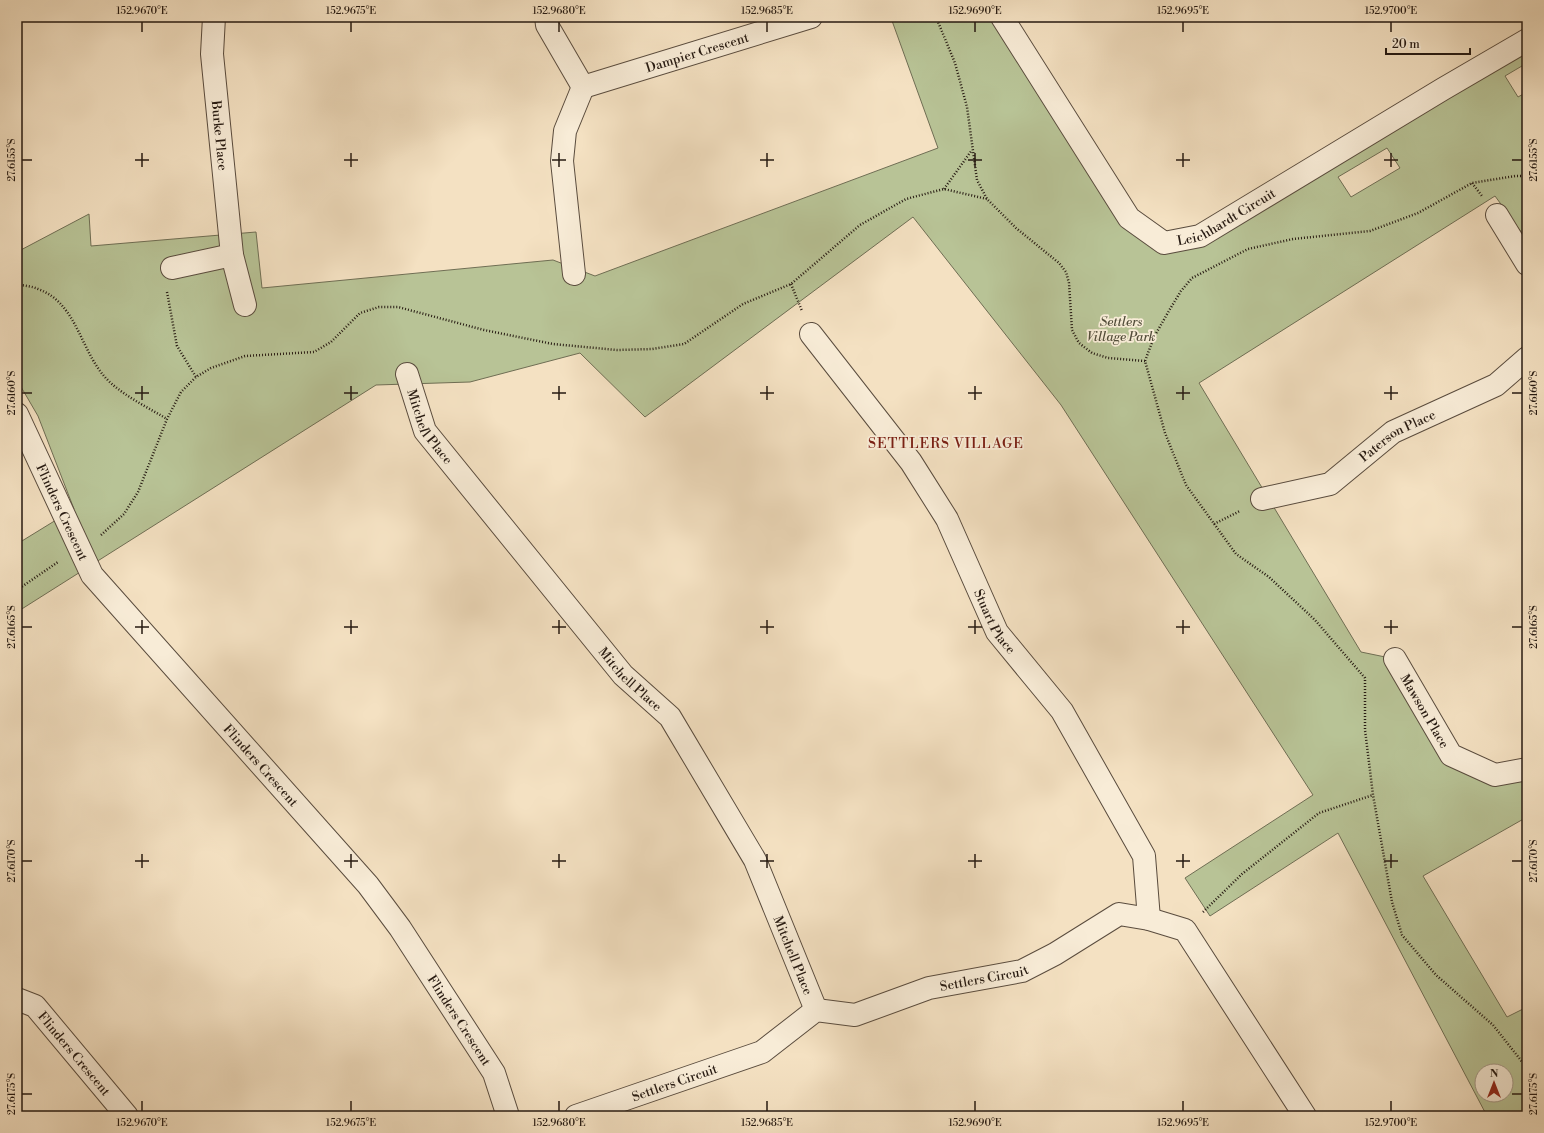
<svg xmlns="http://www.w3.org/2000/svg" width="1544" height="1133" font-family="'Libre Bodoni',serif">
  <rect width="100%" height="100%" fill="#f4e1c2"/>
  <filter id="stains"><feTurbulence type="fractalNoise" baseFrequency=".005" numOctaves="4"/><feColorMatrix values="0 0 0 0 .2 0 0 0 0 .09 0 0 0 0 .02 0 0 0 .5 -.17"/></filter>
  <radialGradient id="worn" r=".72"><stop offset=".6" stop-color="#630" stop-opacity="0"/><stop offset="1" stop-color="#630" stop-opacity=".3"/></radialGradient>
  <!-- green -->
  <path fill="#b8c396" stroke="#6f6e54" fill-rule="evenodd" d="M895,17H1002L1129,218L1164,243L1200,236L1527,40V63L1505,76L1518,97L1527,92V240L1495,196L1199,383L1361,652L1395,659L1451,755L1495,775L1527,769V817L1423,876L1507,1017L1527,1007V1116H1487L1338,833L1210,916L1185,878L1313,795L1061,405L913,217L645,417L580,353L470,382L376,385L17,612V544L74,509L38,416L17,380V252L89,214L91,246L256,232L262,288L553,260L595,276L938,148L891,18ZM1387,148L1400,168L1351,197L1338,177ZM1482,1071H1506V1095H1482Z"/>
  <g fill="none" stroke-linecap="round" stroke-linejoin="round">
    <defs>
      <g id="minor">
        <path id="s1" d="M214,17L212,54L232,255L245,305"/>
        <path id="s2" d="M546,17L547,25L583,87L811,17"/>
        <path id="s3" d="M1002,17L1129,218L1164,243L1200,236L1443,89L1527,40"/>
        <path d="M1497,215L1527,264"/>
        <path d="M172,268L232,255"/>
        <path d="M574,274L562,161L565,131L583,87"/>
        <path id="s4" d="M811,334L911,462L947,519L997,632L1062,711L1144,856L1149,919"/>
        <path id="s5" d="M407,374L425,431L623,675L670,717L755,860L816,1010"/>
        <path id="s6" d="M17,414L92,575L368,885L400,928L494,1073L508,1116"/>
        <path id="s7" d="M1262,499L1330,484L1393,432L1496,385L1527,358"/>
        <path id="s8" d="M1395,659L1451,755L1495,775L1527,769"/>
        <path id="s9" d="M17,999L35,1006L127,1116"/>
        <path id="s10" d="M576,1116L762,1052L816,1010L855,1015L929,988L1022,971L1055,954L1119,914L1149,919L1185,930L1305,1116"/>
      </g>
    </defs>
    <!-- minor casing -->
    <use href="#minor" stroke="#5a4c3e" stroke-width="24"/>
    <!-- path -->
    <path stroke="#261a12" stroke-width="2.5" stroke-dasharray="1 2" stroke-linecap="butt" d="M936,17L955,63L967,107L977,180L987,199L1016,228L1059,263L1066,272L1069,283L1072,330L1079,343L1092,353L1108,358L1145,361
      M1527,176H1515L1472,183L1418,213L1370,231L1293,239L1248,249L1192,278L1181,291L1170,309L1154,337L1145,361L1165,433L1186,485L1236,554L1269,577L1315,620L1365,678V730L1373,795L1392,902L1402,935L1436,975L1493,1025L1527,1068
      M1472,183L1482,196
      M944,189L972,150
      M17,284C24,286 32,286 38,289C80,304 80,357 112,384C128,398 149,408 167,419
      M791,284L802,311
      M167,292L177,346L196,377
      M1214,524L1240,511
      M101,535L124,514L138,492L167,419L181,392L196,377L211,368L245,356L314,352L331,342L360,313L379,307H398L484,330L553,344L617,350L652,349L684,344L743,304L791,284L860,225L906,199L944,189L987,199
      M17,590L58,562
      M1203,912L1242,874L1319,813L1373,795"/>
    <!-- minor -->
    <use href="#minor" stroke="#f8ecd7" stroke-width="22"/>
  </g>
  <!-- ticks -->
  <path fill="none" stroke="#261a12" stroke-width="1.5" d="M142,22V32M351,22V32M559,22V32M767,22V32M975,22V32M1183,22V32M1391,22V32M142,153V167M351,153V167M559,153V167M767,153V167M975,153V167M1183,153V167M1391,153V167M22,160H32M135,160H149M344,160H358M552,160H566M760,160H774M968,160H982M1176,160H1190M1384,160H1398M1512,160H1522M142,386V400M351,386V400M559,386V400M767,386V400M975,386V400M1183,386V400M1391,386V400M22,393H32M135,393H149M344,393H358M552,393H566M760,393H774M968,393H982M1176,393H1190M1384,393H1398M1512,393H1522M142,620V634M351,620V634M559,620V634M767,620V634M975,620V634M1183,620V634M1391,620V634M22,627H32M135,627H149M344,627H358M552,627H566M760,627H774M968,627H982M1176,627H1190M1384,627H1398M1512,627H1522M142,854V868M351,854V868M559,854V868M767,854V868M975,854V868M1183,854V868M1391,854V868M22,861H32M135,861H149M344,861H358M552,861H566M760,861H774M968,861H982M1176,861H1190M1384,861H1398M1512,861H1522M22,1094H32M1512,1094H1522M142,1101V1111M351,1101V1111M559,1101V1111M767,1101V1111M975,1101V1111M1183,1101V1111M1391,1101V1111"/>
  <g text-anchor="middle" stroke-width="3.5" stroke-linejoin="round" paint-order="stroke">
    <!-- street labels -->
    <g font-size="13" fill="#261a12" stroke="#f8ecd7">
      <text dy="5" stroke="none"><textPath href="#s2" startOffset="199">Dampier Crescent</textPath></text>
      <text dy="5" stroke="none"><textPath href="#s1" startOffset="119">Burke Place</textPath></text>
      <text dy="5" stroke="none"><textPath href="#s3" startOffset="349">Leichhardt Circuit</textPath></text>
      <text dy="5" stroke="none"><textPath href="#s5" startOffset="58">Mitchell Place</textPath></text>
      <text dy="5" stroke="none"><textPath href="#s7" startOffset="153">Paterson Place</textPath></text>
      <text dy="5" stroke="none"><textPath href="#s6" startOffset="108">Flinders Crescent</textPath></text>
      <text dy="5" stroke="none"><textPath href="#s4" startOffset="343">Stuart Place</textPath></text>
      <text dy="5" stroke="none"><textPath href="#s5" startOffset="382">Mitchell Place</textPath></text>
      <text dy="5" stroke="none"><textPath href="#s8" startOffset="60">Mawson Place</textPath></text>
      <text dy="5" stroke="none"><textPath href="#s6" startOffset="432">Flinders Crescent</textPath></text>
      <text dy="5" stroke="none"><textPath href="#s5" startOffset="706">Mitchell Place</textPath></text>
      <text dy="5" stroke="none"><textPath href="#s10" startOffset="439">Settlers Circuit</textPath></text>
      <text dy="5" stroke="none"><textPath href="#s6" startOffset="756">Flinders Crescent</textPath></text>
      <text dy="5" stroke="none"><textPath href="#s9" startOffset="81">Flinders Crescent</textPath></text>
      <text dy="5" stroke="none"><textPath href="#s10" startOffset="104">Settlers Circuit</textPath></text>
    </g>
    <!-- park labels -->
    <g font-size="13" font-style="italic" fill="#524d3a" stroke="#f8ecd7">
      <text x="1121" y="326">Settlers<tspan x="1121" dy="15">Village Park</tspan></text>
    </g>
    <!-- neighbourhood labels -->
    <g font-size="14" letter-spacing="1" fill="#7a1f14" stroke="#f8ecd7">
      <text x="946" y="448">SETTLERS VILLAGE</text>
    </g>
  </g>
  <!-- margin -->
  <rect width="1544" height="1133" fill="none" stroke="#f4e1c2" stroke-width="44"/>
  <!-- north arrow -->
  <g transform="translate(1494 1083)"><circle r="19" fill="#f8ecd7" stroke="#a49888"/>
  <path d="M0-3L7 15L0 10L-7 15Z" fill="#8f2418"/>
  <text y="-6" font-size="11" font-weight="bold" text-anchor="middle" fill="#261a12">N</text>
  </g>
  <!-- scale -->
  <path d="M1386 48v6h84v-6" fill="none" stroke="#261a12" stroke-width="2"/>
  <text x="1392" y="48" font-size="12" fill="#261a12" stroke="#f8ecd7" stroke-width="3" paint-order="stroke">20 m</text>
  <rect x="22" y="22" width="1500" height="1089" fill="none" stroke="#261a12" stroke-width="1.5"/>
  <g font-size="10" text-anchor="middle" fill="#261a12">
    <text x="142" y="14">152.9670°E</text>
    <text x="351" y="14">152.9675°E</text>
    <text x="559" y="14">152.9680°E</text>
    <text x="767" y="14">152.9685°E</text>
    <text x="975" y="14">152.9690°E</text>
    <text x="1183" y="14">152.9695°E</text>
    <text x="1391" y="14">152.9700°E</text>
    <text transform="translate(11 160) rotate(-90)" y="4">27.6155°S</text>
    <text transform="translate(1533 160) rotate(-90)" y="4">27.6155°S</text>
    <text transform="translate(11 393) rotate(-90)" y="4">27.6160°S</text>
    <text transform="translate(1533 393) rotate(-90)" y="4">27.6160°S</text>
    <text transform="translate(11 627) rotate(-90)" y="4">27.6165°S</text>
    <text transform="translate(1533 627) rotate(-90)" y="4">27.6165°S</text>
    <text transform="translate(11 861) rotate(-90)" y="4">27.6170°S</text>
    <text transform="translate(1533 861) rotate(-90)" y="4">27.6170°S</text>
    <text transform="translate(11 1094) rotate(-90)" y="4">27.6175°S</text>
    <text transform="translate(1533 1094) rotate(-90)" y="4">27.6175°S</text>
    <text x="142" y="1126">152.9670°E</text>
    <text x="351" y="1126">152.9675°E</text>
    <text x="559" y="1126">152.9680°E</text>
    <text x="767" y="1126">152.9685°E</text>
    <text x="975" y="1126">152.9690°E</text>
    <text x="1183" y="1126">152.9695°E</text>
    <text x="1391" y="1126">152.9700°E</text>
  </g>
  <rect width="100%" height="100%" filter="url(#stains)"/>
  <rect width="100%" height="100%" fill="url(#worn)"/>
</svg>
